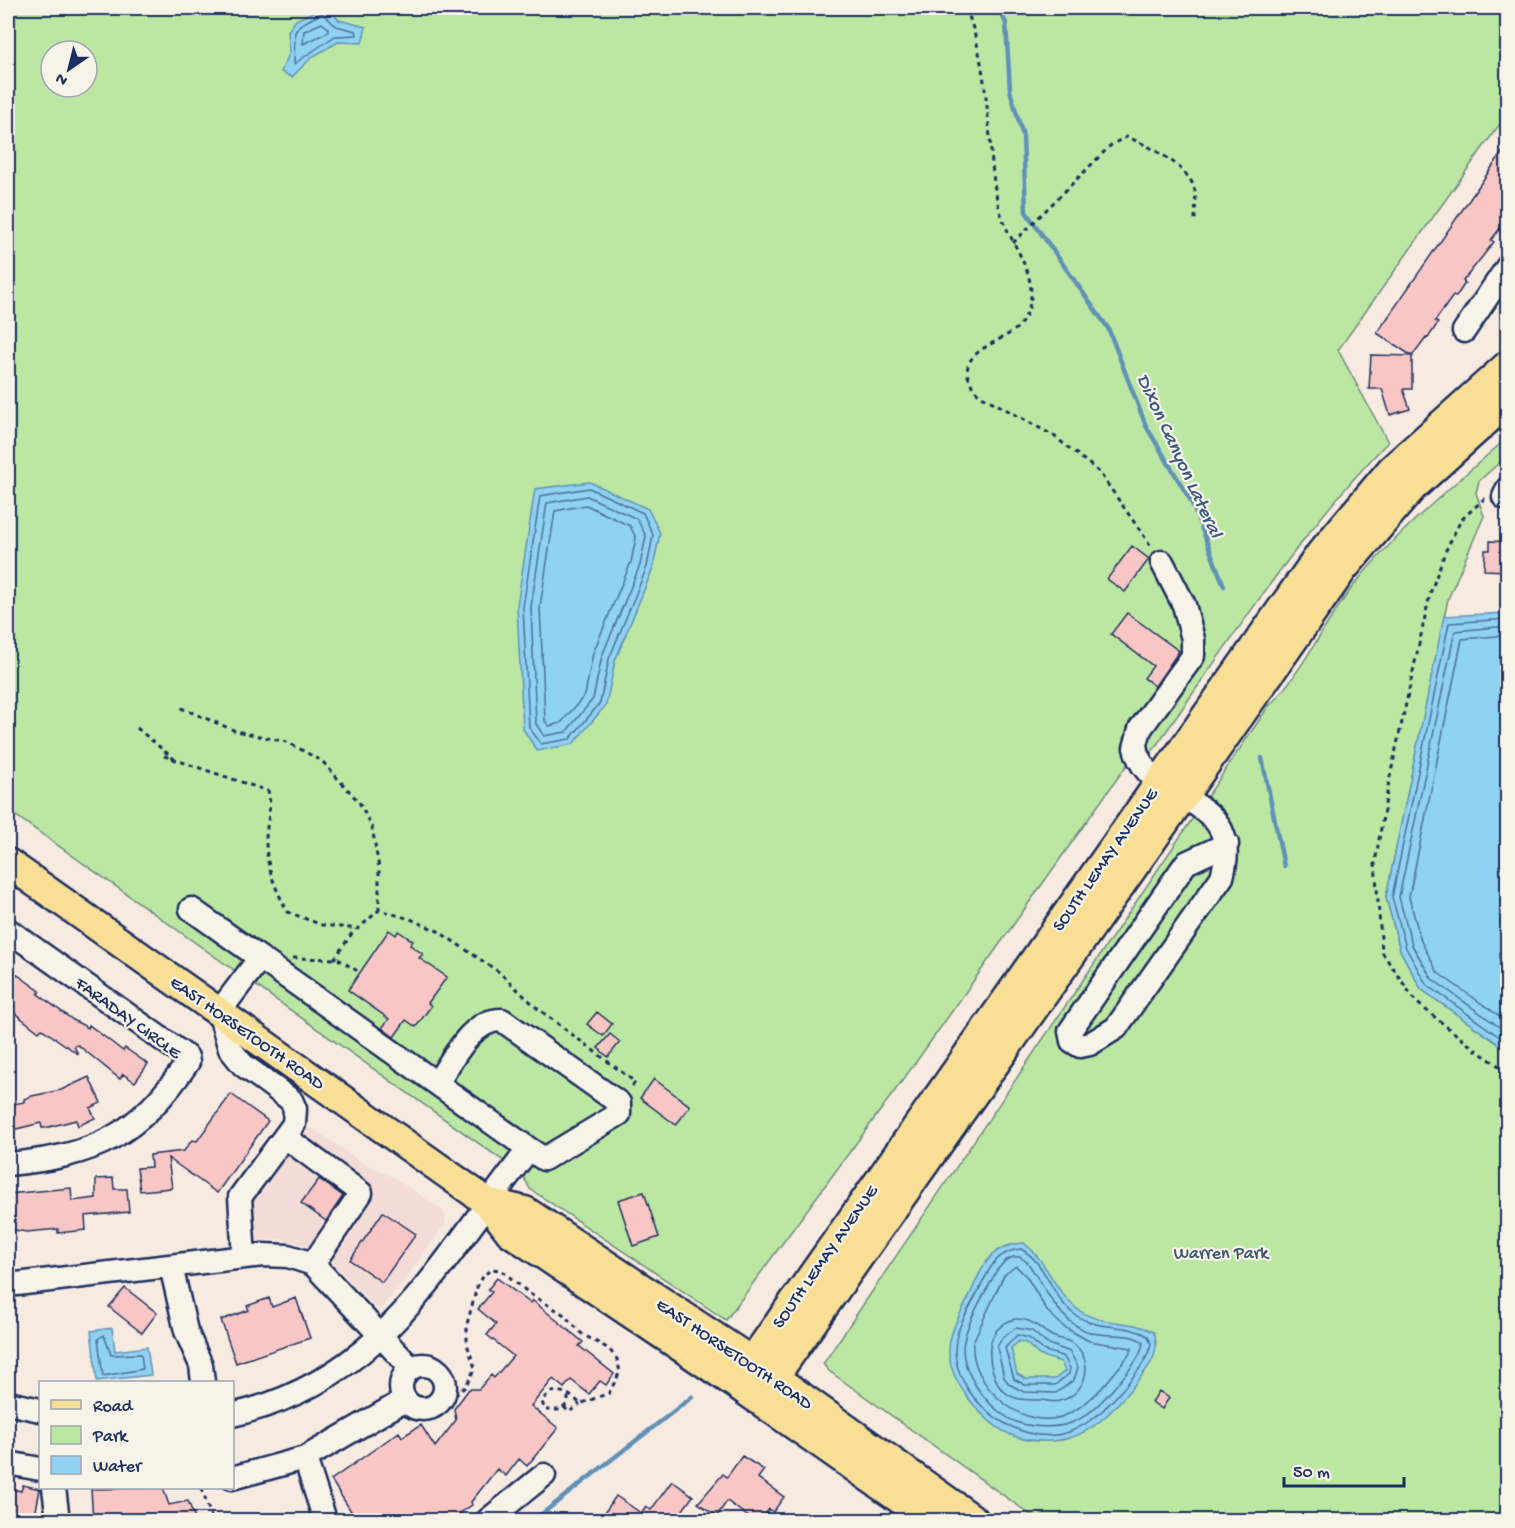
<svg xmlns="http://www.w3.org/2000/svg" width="1515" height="1528" font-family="'Gochi Hand',sans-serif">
  <rect width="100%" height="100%" fill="#f7eae1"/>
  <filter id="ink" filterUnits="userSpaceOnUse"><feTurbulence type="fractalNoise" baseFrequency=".0167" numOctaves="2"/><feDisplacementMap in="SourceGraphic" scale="12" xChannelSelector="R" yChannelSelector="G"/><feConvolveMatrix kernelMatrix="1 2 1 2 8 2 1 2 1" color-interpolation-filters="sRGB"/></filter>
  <g filter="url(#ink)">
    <!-- built -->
    <path fill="#f3dcd7" d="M305,1128L314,1129L361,1162L393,1177L440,1208L446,1217L445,1224L401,1285L381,1309L375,1307L327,1257L306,1245L279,1239L254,1241L250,1203Z"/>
    <!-- green -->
    <path fill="#bce7a3" stroke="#6c8b80" stroke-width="1.5" fill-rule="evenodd" d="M8,8H1507V114L1338,350L1388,442C1296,536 1225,650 1148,757L1126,766L916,1062L726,1320L530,1189L522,1174L8,810ZM51,51H87V87H51Z
      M1507,438V456L1479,481L1476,493L1484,516L1448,599L1386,897L1400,950L1421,989L1507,1050V1520H1038L829,1371L823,1364L1268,707C1304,671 1323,624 1355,584C1397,531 1457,482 1507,438Z"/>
    <!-- water -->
    <path fill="#90d2f2" stroke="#6191b7" stroke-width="1.5" fill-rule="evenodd" d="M321,8H328L339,20L366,27L362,43L338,42L312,57L292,77L281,72L290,52L288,31L296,20Z
      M590,482L648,509L660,533L653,568L615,661L606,705L573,744L537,751L523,729L517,606L535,489Z
      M1507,613H1508L1507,1050L1421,989L1400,950L1386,897L1444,616Z
      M1024,1243C1047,1261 1054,1290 1076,1308C1099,1327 1128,1318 1154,1332C1161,1354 1149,1367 1135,1384C1117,1405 1098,1430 1069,1438C1053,1443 1027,1442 1011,1435C984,1423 951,1384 949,1354C948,1334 959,1316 968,1299C982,1269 987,1245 1024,1243ZM1019,1341L1026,1343L1039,1355L1061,1362L1065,1371L1055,1379H1026L1017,1374L1011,1348Z
      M112,1328L115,1351L147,1347L151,1375L97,1381L91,1331Z"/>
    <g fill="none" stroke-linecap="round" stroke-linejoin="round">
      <!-- shore -->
      <path stroke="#4a7099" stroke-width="1.5" d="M322,13L336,26L356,31L357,35L335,36L294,64L295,32L300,25Z
        M322,23L328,28V32L303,44L304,31Z
        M589,488L643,513L653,535L647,567L609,659L600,703L570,739L541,744L529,727L523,607L540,496Z
        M587,496L637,519L646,536L640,565L602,656L593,699L566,732L544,736L536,724L531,607L547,503Z
        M586,505L630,526L636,538L631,562L593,653L585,695L561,723L549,726L545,721L540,607L555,511Z
        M1508,619L1449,623L1392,897L1406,948L1426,984L1508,1043
        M1508,626L1455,631L1399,897L1412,945L1432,979L1508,1033
        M1508,635L1462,639L1409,897L1421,941L1438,973L1508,1022
        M1021,1249C1047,1263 1051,1297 1074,1314C1099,1332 1124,1322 1148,1336L1151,1344C1147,1362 1134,1376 1122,1390C1107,1407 1092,1423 1069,1432C1018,1450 947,1395 956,1340C959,1323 971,1305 979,1290C989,1269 996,1251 1021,1249Z
        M1013,1257H1020L1027,1262C1046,1287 1058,1324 1093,1333C1109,1337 1130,1332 1143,1342C1142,1357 1129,1370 1120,1381C1105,1398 1088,1420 1064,1425C1049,1428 1033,1427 1019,1423C991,1414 957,1370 964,1341C969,1317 986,1292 997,1270L1005,1261Z
        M1016,1266L1027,1277L1047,1311L1064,1327L1089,1341L1132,1348L1129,1355C1110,1378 1094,1402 1066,1415C1024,1434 969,1385 973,1342L1004,1275Z
        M1015,1319C1032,1318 1038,1328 1052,1336C1060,1340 1070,1339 1077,1347C1095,1365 1084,1396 1059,1401C1053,1403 1047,1400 1040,1400C1023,1400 1011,1401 999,1386C986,1362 983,1328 1015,1319Z
        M1016,1328L1032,1331L1046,1343L1070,1352L1078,1367L1074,1380L1056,1393L1024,1392L1009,1384L1004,1377L997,1347L1002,1338Z
        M104,1335L111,1355L141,1354L143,1369L103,1376L98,1339Z
        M1017,1335L1029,1338L1043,1350L1064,1357L1070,1368L1069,1374L1055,1385H1025L1014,1379L1005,1348Z"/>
      <!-- stream -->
      <path stroke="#6191b7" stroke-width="4.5" d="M998,8L1006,23L1010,90L1023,136L1026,212L1108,328L1146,426L1191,501L1224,586
        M1262,758L1284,866
        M534,1520L692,1397"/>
    </g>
    <!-- building -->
    <path fill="#f8c7c5" stroke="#1b2f5e" stroke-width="1.5" d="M1508,144V218L1491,240L1494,242L1463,281L1465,283L1456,297L1453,296L1435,321L1438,323L1428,338L1426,337L1412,356V389H1403L1410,409L1390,415L1382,389H1369L1371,355L1412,356L1377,333Z
      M1490,541L1508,542V571L1484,570L1485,550H1490Z
      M1132,546L1149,559L1125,592L1107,579Z
      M1127,613L1179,651L1155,686L1144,678L1153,666L1111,634Z
      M389,930L396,935L398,931L413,941L410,945L423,954L419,958L447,977L428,1003L431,1006L416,1027L406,1020L394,1037L382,1028L389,1019L348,990Z
      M8,968L40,991L38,994L73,1020L88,1028L89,1025L123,1051L125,1048L148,1064L135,1082L123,1074L120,1079L78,1045L74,1046L78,1054L42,1029L39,1032L8,1008Z
      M597,1012L612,1024L603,1036L587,1024Z
      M610,1034L620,1042L608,1057L598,1048Z
      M89,1077L101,1103L90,1108L95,1118L78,1126L76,1120L45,1128H42L41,1123L8,1131V1105L24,1102V1099L32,1096L61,1090Z
      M654,1079L690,1106L676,1125L640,1098Z
      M231,1094L268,1121L217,1193L168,1158L172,1188L140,1191L137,1168L151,1167L150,1155L184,1151L192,1140L197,1141Z
      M113,1178L114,1189H127L129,1212L85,1216L86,1230L58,1233V1229L27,1232L8,1229V1194L71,1188L72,1201L96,1198V1179Z
      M319,1179L343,1196L326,1221L301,1203Z
      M644,1192L659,1237L633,1246L618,1200Z
      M383,1212L416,1234L382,1282L350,1260Z
      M497,1278L530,1303L532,1300L583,1342L579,1346L614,1374L606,1385L600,1381L589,1394L571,1380L564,1388L553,1379L531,1406L558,1428L527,1466L519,1459L506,1476L497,1469L471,1502L472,1505L460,1513L464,1521H338L351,1511L331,1480L399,1432L402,1437L421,1425L435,1447L456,1420L454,1409L469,1389H479L491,1375L494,1378L513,1356L487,1335L496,1324L478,1309L492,1292L488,1289Z
      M125,1288L157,1313L142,1333L109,1307Z
      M269,1298L272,1307L296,1298L310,1338L236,1363L221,1320L249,1310L247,1306Z
      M1159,1391L1169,1398L1162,1409L1152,1402Z
      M742,1456L764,1470L758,1478L784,1497L773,1512L769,1509L761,1521H754L727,1501L717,1516L698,1503L723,1474L727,1477Z
      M672,1481L693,1496L675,1521H605L609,1515L605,1512L616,1496L641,1513L646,1506L651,1510Z
      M23,1485L40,1489L34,1521H8V1488L21,1491Z
      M163,1488L169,1505L188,1501L196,1521H93L91,1489Z"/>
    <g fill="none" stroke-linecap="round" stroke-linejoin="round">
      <defs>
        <path id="minor" d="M1464,331L1508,266
          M1504,497L1508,488
          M1162,562L1184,605L1193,639V656L1140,729L1135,748C1151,809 1246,791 1222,877L1116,1028L1090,1044L1080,1046L1072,1041L1070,1031L1186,863L1227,844
          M191,909L529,1149C439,1261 386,1380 232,1415
          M8,930L187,1057L188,1062C138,1136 95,1156 8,1164
          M437,1083C453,1060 471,1019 502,1020L619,1103V1114L544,1159L529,1149
          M285,1137L361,1193L313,1264
          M244,1257L240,1197L294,1124L295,1109L291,1100L243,1065L230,1049L219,1012L260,958
          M171,1266L186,1331L201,1365L203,1382
          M8,1285L263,1255L288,1256L313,1264L411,1368
          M401 1387a22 22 0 1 1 44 0a22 22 0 1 1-44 0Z
          M8,1403L40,1410
          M305,1458L325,1520
          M8,1463L40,1469
          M232,1478L305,1458L405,1400
          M54,1488L58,1520
          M488,1520L544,1475"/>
        <path id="major" d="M8,863L487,1202L510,1232L736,1384L930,1520
          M487,1202L525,1211L751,1361L974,1520
          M736,1384L1321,553L1392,469L1508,365
          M758,1400L1343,569L1412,488L1508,401"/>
      </defs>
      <!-- minor casing -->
      <use href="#minor" stroke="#1b2f5e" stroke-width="27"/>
      <!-- major casing -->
      <use href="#major" stroke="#1b2f5e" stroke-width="33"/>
      <!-- path -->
      <path stroke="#1b2f5e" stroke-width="3" stroke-dasharray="4.5 4.5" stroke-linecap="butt" d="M966,8C982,49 986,93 990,138C992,163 993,190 1001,214C1009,240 1032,267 1031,295C1031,307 1025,320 1017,328C1002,342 962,350 968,376C971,384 973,389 980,395L1054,436L1099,472L1151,546
        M1013,243L1112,144L1127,137C1148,145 1185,164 1194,187C1197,196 1195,210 1195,220
        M1485,498L1461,520L1445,552L1430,594L1389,781L1375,863L1382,952L1416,1002L1477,1051L1508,1072
        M181,708L236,731L287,742L322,761L359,802L372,827L379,868V910
        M137,728L174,759
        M164,756L268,791C273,808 265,827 266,844C267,869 276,891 288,912L322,925L358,929L379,910L410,919L438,931L499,972L537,1008L635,1082L631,1088
        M293,958L338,959L359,972
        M334,959L355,929
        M455,1396L466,1386L475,1368L467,1344V1324L477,1287L484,1275L492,1269L501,1270L530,1294L563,1314L582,1334L609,1349L617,1359L620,1372L609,1393L580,1404C570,1392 550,1384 542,1402L545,1410H561L568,1403V1397L565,1393
        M564,1407L569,1412L580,1404
        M202,1488L212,1520"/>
      <!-- minor -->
      <use href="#minor" stroke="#f7f3e8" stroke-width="22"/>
      <!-- major -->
      <use href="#major" stroke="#f9df96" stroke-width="28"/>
    </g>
  </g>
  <g text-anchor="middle" stroke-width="4.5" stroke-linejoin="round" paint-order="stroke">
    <!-- street labels -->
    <g font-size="18" fill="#1b2f5e" stroke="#f7f3e8">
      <text transform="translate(1104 859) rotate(-55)" y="6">SOUTH LEMAY AVENUE</text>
      <text transform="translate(129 1017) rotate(36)" y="6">FARADAY CIRCLE</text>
      <text transform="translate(248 1032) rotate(35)" y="6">EAST HORSETOOTH ROAD</text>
      <text transform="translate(824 1256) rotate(-55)" y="6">SOUTH LEMAY AVENUE</text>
      <text transform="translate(735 1353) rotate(34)" y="6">EAST HORSETOOTH ROAD</text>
    </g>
    <!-- park labels -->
    <g font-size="18" fill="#3b546c" stroke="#f7f3e8">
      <text x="1221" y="1258">Warren Park</text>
    </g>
    <!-- water labels -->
    <g font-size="20" font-style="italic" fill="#385883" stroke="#f7f3e8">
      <text transform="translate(1181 455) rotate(65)" y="7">Dixon Canyon Lateral</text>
    </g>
  </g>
  <!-- margin -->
  <rect width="1515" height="1528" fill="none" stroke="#f7f3e8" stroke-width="30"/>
  <rect x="15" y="15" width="1485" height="1498" fill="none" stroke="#1b2f5e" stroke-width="2" filter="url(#ink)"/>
  <!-- legend -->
  <rect x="39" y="1381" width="195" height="108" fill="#f7f3e8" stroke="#9fa5b1" stroke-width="1.5"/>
  <rect x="51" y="1400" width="30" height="9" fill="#f9df96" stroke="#9fa5b1" stroke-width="1.5"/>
  <text x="93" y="1411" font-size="18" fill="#1b2f5e">Road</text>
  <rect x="51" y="1426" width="30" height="18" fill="#bce7a3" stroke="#9fa5b1" stroke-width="1.5"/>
  <text x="93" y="1441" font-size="18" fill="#1b2f5e">Park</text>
  <rect x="51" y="1456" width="30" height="18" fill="#90d2f2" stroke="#9fa5b1" stroke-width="1.5"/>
  <text x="93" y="1471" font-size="18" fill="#1b2f5e">Water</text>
  <!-- north arrow -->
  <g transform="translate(69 69) rotate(215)"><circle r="28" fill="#f7f3e8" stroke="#9fa5b1" stroke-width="1.5"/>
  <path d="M0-4.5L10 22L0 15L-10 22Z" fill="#1b2f5e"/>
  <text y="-9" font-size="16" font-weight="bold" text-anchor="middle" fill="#1b2f5e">N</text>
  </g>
  <!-- scale -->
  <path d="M1284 1477v9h120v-9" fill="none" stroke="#1b2f5e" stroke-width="3"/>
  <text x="1293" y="1477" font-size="18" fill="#1b2f5e" stroke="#f7f3e8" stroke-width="4.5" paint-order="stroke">50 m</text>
</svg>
